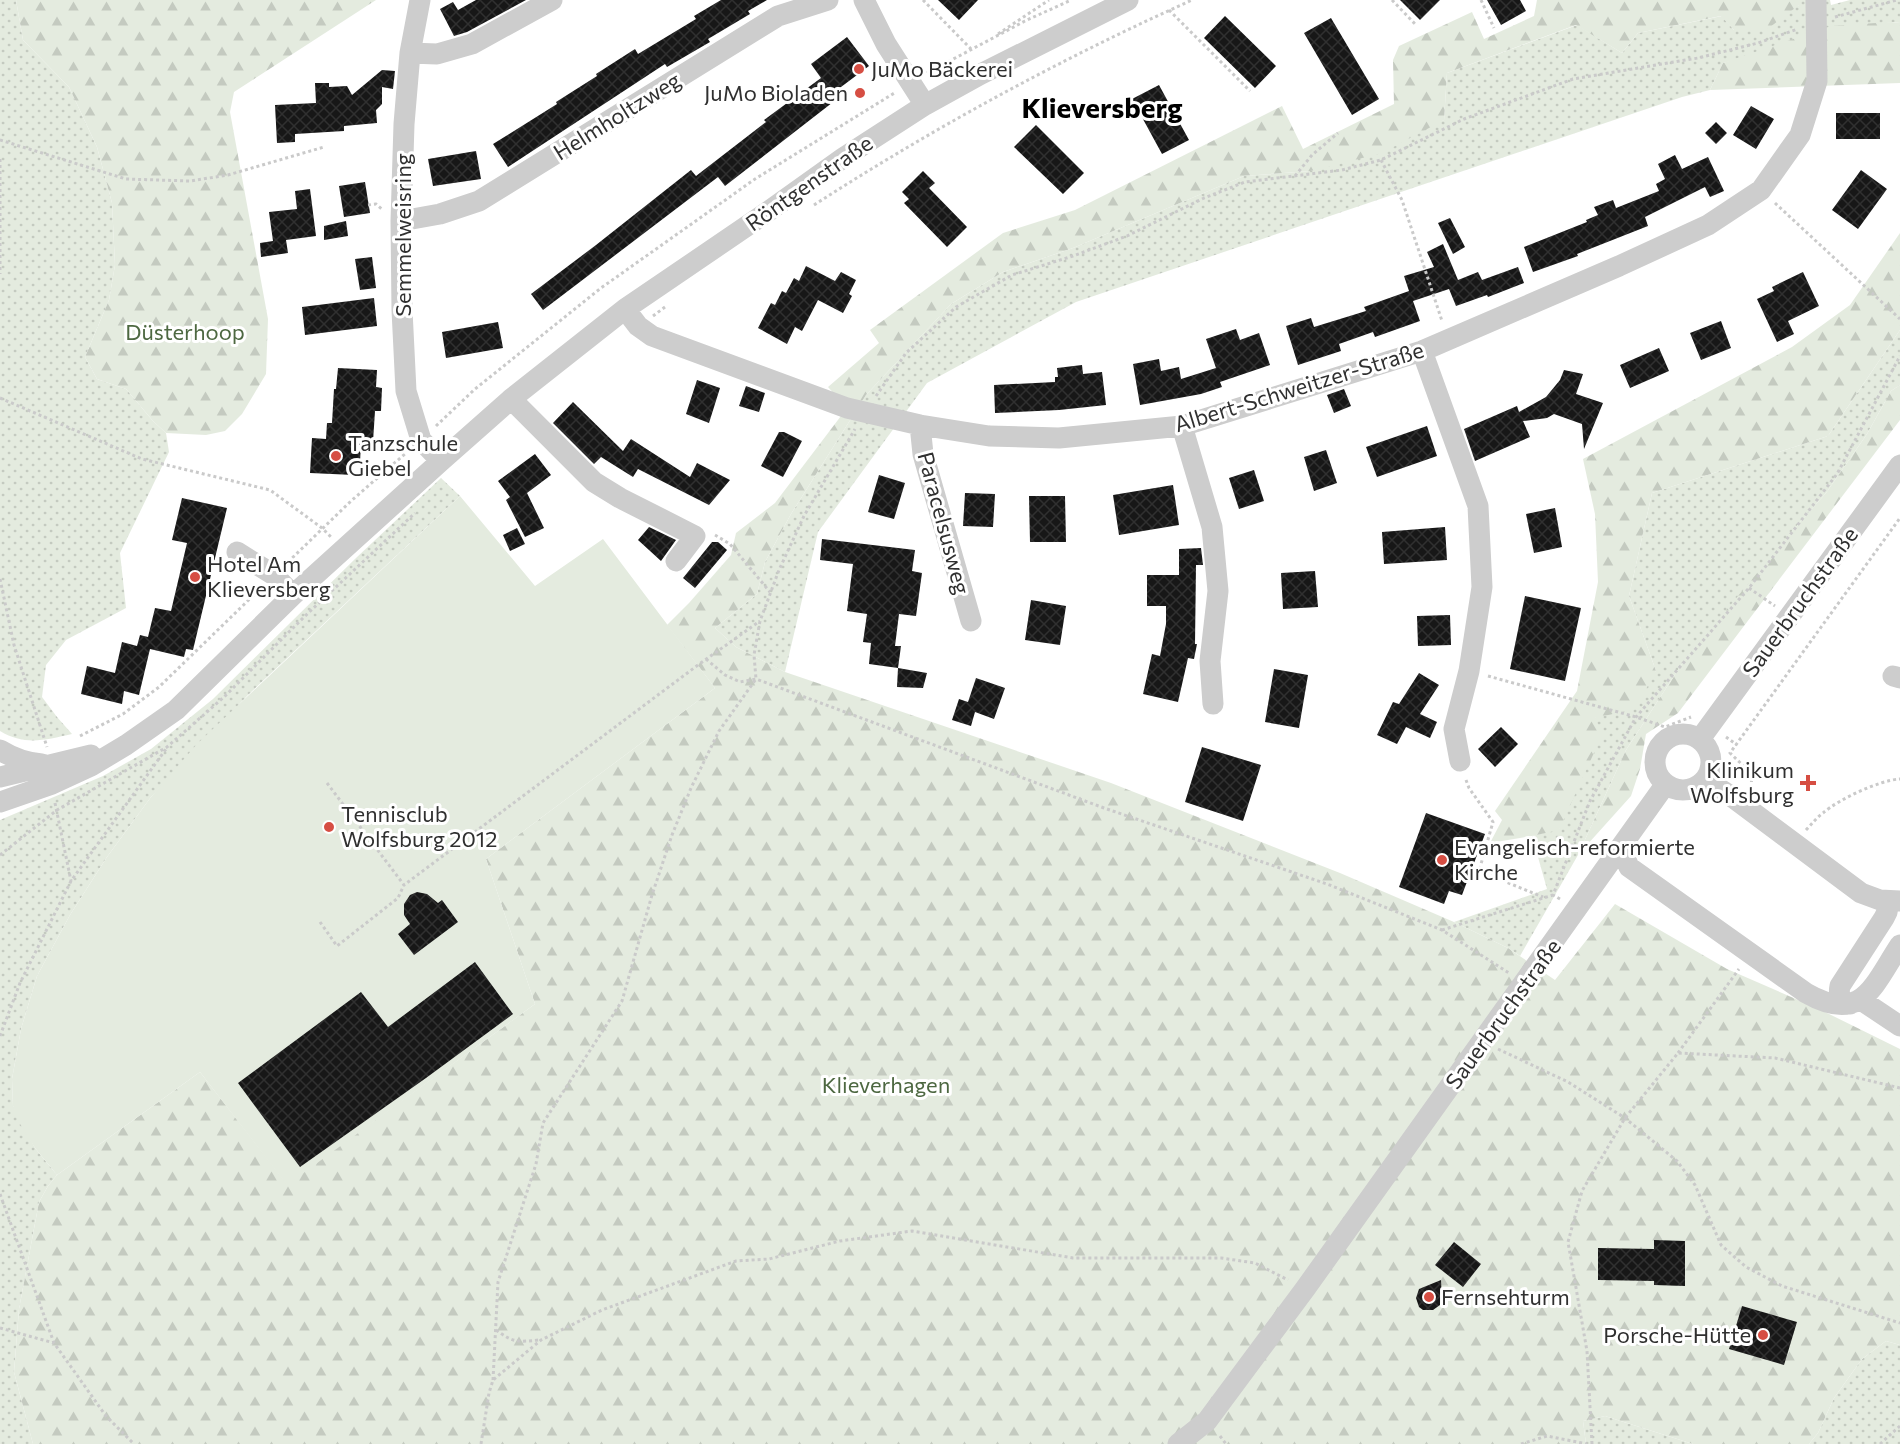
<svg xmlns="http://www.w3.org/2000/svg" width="1900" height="1444" font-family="Commissioner,sans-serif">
  <defs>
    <pattern id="green-dots" width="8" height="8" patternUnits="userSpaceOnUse" patternTransform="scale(1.5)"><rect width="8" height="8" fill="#e4ebdf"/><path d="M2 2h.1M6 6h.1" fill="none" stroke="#c4cac0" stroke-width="1.8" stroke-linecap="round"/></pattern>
    <pattern id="forest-firs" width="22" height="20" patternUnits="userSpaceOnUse" patternTransform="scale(1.5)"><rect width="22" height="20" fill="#e4ebdf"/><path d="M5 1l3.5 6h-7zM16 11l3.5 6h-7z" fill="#c4cac0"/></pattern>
    <pattern id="building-cross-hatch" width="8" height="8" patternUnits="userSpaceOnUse" patternTransform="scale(1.5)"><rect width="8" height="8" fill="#171717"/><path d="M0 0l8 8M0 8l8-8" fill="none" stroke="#303030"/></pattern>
  </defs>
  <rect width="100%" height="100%" fill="#fff"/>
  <!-- green -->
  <path fill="url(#green-dots)" d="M0,0H16L23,40L69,87L97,147L112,203L115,265L109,300L85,357L97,379L126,389L153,421L166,433L169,452L120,553L126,608L66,640L46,665L42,697L57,717L72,734C45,740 25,746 0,731Z
    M1799,0H1830L1831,5L1850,0H1900V23L1891,22L1723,63L1710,90L1682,97L1076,302L927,383L818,532L785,672L736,647L715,628L757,594L765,562L791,514L866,395L951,304L1003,272L1073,248L1244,176L1311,171L1444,120L1447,73L1577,25L1622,53L1638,33L1722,16L1734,30L1799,5Z
    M1900,330V385L1891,391L1867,434L1826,493L1793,530L1749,588L1683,662L1626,750L1578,855L1520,956L1508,948L1454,922L1547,889L1532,836L1559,829L1595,718L1656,671L1629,596L1652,493L1828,436Z
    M441,478L460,496L248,695L151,797L107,857L70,915L37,976L21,1029L12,1079L13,1106L35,1148L57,1175L48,1186L39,1202L19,1309L14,1372L33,1444H0V820L103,776L151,749L213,699L356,558Z
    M1886,1341L1900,1345V1444H1809L1818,1433L1834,1398L1862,1359Z
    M1605,1416L1693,1444H1586L1583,1421Z"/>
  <!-- forest -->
  <path fill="url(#forest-firs)" d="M16,0H376L234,92L230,112L268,319L266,374L242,414L225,431L206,435L166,433L153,421L126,389L97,379L85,357L109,300L115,265L112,203L97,147L69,87L23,40Z
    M1537,0H1799V5L1766,30H1734L1721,16L1638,33L1622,53L1576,25L1447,73L1444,120L1382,153L1311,171L1244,176L1073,248L1003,272L951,304L866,395L791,514L765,562L757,594L715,628L736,647L785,672L1111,783L1340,873L1454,922L1508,948L1555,980L1615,904L1727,969L1821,1010L1900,1049V1345L1886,1341L1862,1359L1834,1398L1818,1433L1809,1444H1693L1605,1416L1583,1421L1586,1444H33L14,1372L19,1309L39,1202L48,1186L57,1175L200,1072L287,1184L535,1004L486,859L715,688L667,625L689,603L731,555L736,533L775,503L847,408L828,387L879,343L870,330L1003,233L1075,210L1282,106L1303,149L1394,104L1393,60L1399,46L1472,12L1484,39L1534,16Z
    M1891,22L1900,23V83L1710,90L1723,63L1831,26Z
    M1900,233V330L1828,436L1652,493L1629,596L1656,671L1635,709L1595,718L1602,735L1559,830L1532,836L1490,843L1502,820L1495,811L1577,691L1598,582L1595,514L1583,459L1792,347L1850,305Z
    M1900,385V420L1678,713L1646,734L1640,769L1631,796L1578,855L1626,750L1683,662L1793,530L1826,493L1867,434L1891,391Z"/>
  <!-- pitch -->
  <path fill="#e4ebdf" d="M460,496L535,586L603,539L715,688L486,859L535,1004L287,1185L200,1072L57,1175L35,1148L17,1119L13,1106L12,1079L21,1029L37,976L70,915L107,857L151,797L197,744Z"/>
  <!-- building -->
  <path fill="url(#building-cross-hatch)" d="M476,0H526L467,32L454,36L440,9L453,2L458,10Z
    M721,0H767L748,11L750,14L708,39L710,42L667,67L665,64L508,167L493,144L557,104L556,102L597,76L596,74L635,49L638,54L696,19L694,16Z
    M938,0H978L959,20Z
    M1400,0H1440L1420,20Z
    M1487,0H1520L1526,11L1501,25Z
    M1225,16L1276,66L1255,88L1204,38Z
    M1331,18L1379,99L1352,115L1304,33Z
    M847,37L869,66L833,93L837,99L725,186L718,177L543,310L531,294L596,245L691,170L696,176L766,122L764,120L821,78L811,64Z
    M382,70L395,71L393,89L382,87V104L376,110L377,123L344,126V131L295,134V142L277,143L275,105L316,103L315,83H329V87L347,86L352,95Z
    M1159,85L1189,140L1162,154L1132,99Z
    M1751,106L1774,119L1756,149L1733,135Z
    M1836,113H1880V139H1836Z
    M1716,122L1727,133L1716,144L1705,133Z
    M1036,125L1084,173L1063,194L1014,147Z
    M476,151L481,179L433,186L428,159Z
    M1675,155L1682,169L1708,157L1724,191L1710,197L1705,187L1645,217L1648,226L1577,254L1578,256L1533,272L1524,247L1587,222L1586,220L1598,215L1594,207L1613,200L1616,208L1659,191L1656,184L1665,179L1658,164Z
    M1861,170L1887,189L1858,229L1832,210Z
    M923,171L935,183L929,188L967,227L947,247L904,203L909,199L902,192Z
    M365,182L370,213L344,217L339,186Z
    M310,189L316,236L286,240L288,253L261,257L260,243L273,241L269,212L297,209L295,191Z
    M1450,218L1465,247L1453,254L1438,223Z
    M346,221L348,236L324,240V226Z
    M1443,244L1458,280L1478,272L1482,280L1518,267L1524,283L1488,297L1487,295L1456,306L1449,289L1413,301L1420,321L1375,337L1373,332L1339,344L1341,351L1298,365L1286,326L1311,318L1314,327L1366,311L1364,307L1409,291L1404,276L1434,267L1427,252Z
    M372,257L376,288L360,290L355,259Z
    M806,266L835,281L841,272L856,280L849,294L852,296L843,313L818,300L802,331L795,327L787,344L758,328L771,303L775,305L782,291L786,293L794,278L799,281Z
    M1803,272L1819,306L1788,321L1794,334L1777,342L1757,299L1774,291L1772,287Z
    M374,298L377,326L305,335L302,307Z
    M1721,321L1731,348L1701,360L1690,333Z
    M498,322L503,348L446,358L442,332Z
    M1236,329L1240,340L1259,333L1270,365L1220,382L1222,387L1201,394L1140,405L1133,364L1159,359L1161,371L1179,367L1181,379L1216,368L1206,339Z
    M1659,348L1669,371L1630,388L1620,365Z
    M1082,365L1083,374L1102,372L1106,405L1059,410L995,413L994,385L1055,382V377H1058L1057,368Z
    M338,368L377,370L376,387L382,388L381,411H375L373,442L361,441L360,464H354V475L310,473L312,438L326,439L327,423H332L334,389H336Z
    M1564,370L1583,374L1576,394L1603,403L1584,449L1582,424L1554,414L1547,418L1523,421L1530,437L1475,461L1464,429L1517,406L1519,412L1546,397L1560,380Z
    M697,380L720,388L709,423L686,414Z
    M746,386L765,393L759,412L739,406Z
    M1344,389L1351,406L1334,413L1327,395Z
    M573,402L623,451L631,439L690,477L697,463L730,480L709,505L638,469L633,477L601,457L594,464L553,423Z
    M1427,426L1437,456L1377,477L1366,447Z
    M779,432H784L802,441L783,477L761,466Z
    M1326,450L1337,483L1314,491L1304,457Z
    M535,454L551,475L527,493L544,528L525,537L506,500L510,497L498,481Z
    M1254,470L1264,501L1239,509L1229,478Z
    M879,475L905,483L894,519L868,512Z
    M1173,485L1179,525L1119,535L1113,495Z
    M965,493L995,494L993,527L963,526Z
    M1029,496H1065L1066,542H1030Z
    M182,498L227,508L193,650L186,649L184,657L150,649L139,695L124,691L122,704L81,694L87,666L115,673L122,642L137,646L140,635L148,637L155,608L171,611L187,543L172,540Z
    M1555,508L1562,547L1534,553L1526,514Z
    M649,527L676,540L661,561L638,540Z
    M1445,527L1447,560L1384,564L1382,532Z
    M517,528L525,544L510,551L503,535Z
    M822,539L915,550L912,571L922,573L916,616L899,614L895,646H901L898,668L869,664L871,643L863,642L867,614L847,611L853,564L820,560Z
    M712,542H718L727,550L695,588L683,578Z
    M1201,548L1203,565H1196L1195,644H1197L1194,659L1188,658L1178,702L1143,694L1152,654L1160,656L1166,624V606H1147V575H1179V549Z
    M1315,571L1318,607L1283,609L1281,573Z
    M1525,596L1581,608L1565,681L1510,669Z
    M1031,600L1066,606L1060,645L1025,640Z
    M1450,615L1451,645L1418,646L1417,616Z
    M898,668L927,673L923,688L897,687Z
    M1274,669L1308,675L1299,728L1265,722Z
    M1419,673L1439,685L1420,714L1437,722L1430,738L1406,727L1397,744L1377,735L1393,702L1399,704Z
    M976,678L1005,688L994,719L975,712L971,726L952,720L959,699L968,702Z
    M1501,727L1518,744L1495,767L1478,749Z
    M1202,747L1261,765L1243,821L1185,802Z
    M1426,813L1485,834L1462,895L1449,891L1444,904L1399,887Z
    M417,892L427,894L438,903L442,900L458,922L414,955L398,934L410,924L404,915V904L410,895Z
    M475,962L513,1014L426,1078L300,1167L238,1083L361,992L388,1027Z
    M1654,1240L1685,1241V1286L1654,1285V1281L1598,1280V1248L1654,1249Z
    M1454,1242L1481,1264L1463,1287L1435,1265Z
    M1441,1280L1442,1300L1440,1305L1433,1310H1423L1419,1307L1416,1298L1419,1289Z
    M1742,1306L1797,1322L1784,1365L1729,1349Z"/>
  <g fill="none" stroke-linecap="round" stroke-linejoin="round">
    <!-- path -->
    <path stroke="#cacaca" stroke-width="3" stroke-dasharray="3 3" stroke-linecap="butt" d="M923,0L971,49
      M1392,0L1415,24
      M1481,0L1494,28
      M1169,10L1250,91
      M1835,17L1897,0
      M998,34L1049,0
      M927,73L1025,21L1071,0
      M0,140L126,179L190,181L228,175L324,147
      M0,159V274
      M1381,160L1402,200L1442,321
      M1295,176L1312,155L1338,133
      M1775,203L1900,319
      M368,205L376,204L383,210
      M814,205C935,127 1061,59 1192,0
      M653,316L665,307
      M876,396L906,353L956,307L1012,275L1073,256L1127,236L1204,198L1245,182L1342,170L1381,160L1464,119L1573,79L1698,58L1758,43L1798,29
      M0,398L142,459L270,490L322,528L331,537
      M436,426L475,389L601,288L755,179L896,92
      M715,535L730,544L770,592
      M288,562L351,501L406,453
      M0,579L14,645L47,747
      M1749,588L1775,606
      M706,659L725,675L740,682L756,679L1104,808L1327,884L1442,930L1509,973
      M1488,676L1636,717L1665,727L1691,717
      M80,736L123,714L159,687L261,588
      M1726,737L1737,745
      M1466,780L1469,788L1493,822L1479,871L1543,897
      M327,783L404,885L698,665L760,621
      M1751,788L1752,774L1730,753L1900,518
      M55,803L71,881
      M1806,830C1812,824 1817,817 1823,813C1839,799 1880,780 1900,779
      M0,855L57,810L167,747L224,697L305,616L415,513
      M1560,899L1553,895L1590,801L1636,717L1749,588L1837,474L1900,356
      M320,922L337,946L398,898L404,885
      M1442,930L1553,895
      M0,1036L20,983L71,881L166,749
      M1498,1049L1568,1082L1625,1118L1677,1161L1695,1185L1721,1245L1746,1267L1782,1286L1900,1323
      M1678,1053L1739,969
      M0,1194L54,1343L106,1416L134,1444
      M0,1328L54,1343
      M496,1330C514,1343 517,1342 539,1340
      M493,1380L498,1282L536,1164L543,1123L622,1001L652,895L672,835L691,788L719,731L756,679L754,655L760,621L779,570L804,516L855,429
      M1220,1436L1226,1444
      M481,1444L489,1393L493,1380L541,1340L602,1310L736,1261L769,1259L840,1241L912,1231L1073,1258H1221L1255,1263L1288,1280
      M1521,1444L1547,1436L1587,1444
      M1592,1444L1587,1351L1568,1242L1582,1191L1625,1118L1678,1053L1775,1058L1900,1088
      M1880,1444L1900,1426"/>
    <!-- minor -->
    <path stroke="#cdcdcd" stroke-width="21" d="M420,0L410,53L404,124L401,221L402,310L406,391L421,440L441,461
      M864,0L886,44L925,105
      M410,53L437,54L472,44L552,0
      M401,221L440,214L479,201L778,16L828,0
      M625,309L638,326L652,336L847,408L920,425L989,436L1059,438L1182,426L1422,351L1619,266L1708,225L1761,190L1800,135L1817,81L1816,0
      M1422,351L1478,506L1482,587L1469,671L1454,729L1460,761
      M511,399L594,482L620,498L695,536L676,561
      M920,425L923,454L971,621
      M1182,426L1212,527L1218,591L1210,661L1213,704
      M237,552L274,575L293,595
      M1893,676L1900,678
      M1655 762a28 28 0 1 1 56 0a28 28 0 1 1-56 0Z
      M1700,739L1900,465
      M0,750C13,758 27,763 42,764
      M0,777L91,755
      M1706,780L1731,796L1861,893L1880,900L1900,901
      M0,802L52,784L91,766L126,745L176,710L293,595L441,461L511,399L625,309L766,213L843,158L925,105L981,74L1128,0
      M1626,841L1624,855L1629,867L1806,993C1862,1025 1873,986 1900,945
      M1861,1000L1900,1026
      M1850,1004C1841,1001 1838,996 1840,986L1884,918L1887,912L1889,901
      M1178,1444L1207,1421L1305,1289L1665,785"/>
  </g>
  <!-- markers -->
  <g fill="#d64e43" stroke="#fff" stroke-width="2">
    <circle cx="859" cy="69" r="6"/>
    <circle cx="860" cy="93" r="6"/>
    <circle cx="336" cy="456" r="6"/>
    <circle cx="195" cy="577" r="6"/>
    <path d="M1805 774h6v6h6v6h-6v6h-6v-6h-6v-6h6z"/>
    <circle cx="329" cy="827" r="6"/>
    <circle cx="1442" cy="860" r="6"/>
    <circle cx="1429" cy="1297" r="6"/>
    <circle cx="1763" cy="1335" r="6"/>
  </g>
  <g text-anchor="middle" stroke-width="6" stroke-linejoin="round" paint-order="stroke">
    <!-- poi labels -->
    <g font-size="22" fill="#303030" stroke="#fff" text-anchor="start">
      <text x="871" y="77">JuMo Bäckerei</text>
      <text x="848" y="101" text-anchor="end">JuMo Bioladen</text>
      <text x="348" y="451">Tanzschule<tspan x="348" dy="25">Giebel</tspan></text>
      <text x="207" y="572">Hotel Am<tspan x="207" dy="25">Klieversberg</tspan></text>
      <text x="1794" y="778" text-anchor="end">Klinikum<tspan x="1794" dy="25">Wolfsburg</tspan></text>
      <text x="341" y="822">Tennisclub<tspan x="341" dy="25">Wolfsburg 2012</tspan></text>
      <text x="1454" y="855">Evangelisch-reformierte<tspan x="1454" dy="25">Kirche</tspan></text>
      <text x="1441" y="1305">Fernsehturm</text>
      <text x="1751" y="1343" text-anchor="end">Porsche-Hütte</text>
    </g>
    <!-- street labels -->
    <g font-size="22" fill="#303030" stroke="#fff">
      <text transform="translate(617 116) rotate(-32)" y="8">Helmholtzweg</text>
      <text transform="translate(809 183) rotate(-35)" y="8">Röntgenstraße</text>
      <text transform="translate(403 235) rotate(-90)" y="8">Semmelweisring</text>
      <text transform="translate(1299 387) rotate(-17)" y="8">Albert-Schweitzer-Straße</text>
      <text transform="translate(944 523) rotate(75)" y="8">Paracelsusweg</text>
      <text transform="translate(1800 602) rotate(-54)" y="8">Sauerbruchstraße</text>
      <text transform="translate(1503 1014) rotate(-54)" y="8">Sauerbruchstraße</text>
    </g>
    <!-- park labels -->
    <g font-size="22" fill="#4d6841" stroke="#fff">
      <text x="185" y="340">Düsterhoop</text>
      <text x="886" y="1093">Klieverhagen</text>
    </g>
    <!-- district labels -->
    <g font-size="28" font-weight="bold" fill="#000" stroke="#fff">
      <text x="1102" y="118">Klieversberg</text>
    </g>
  </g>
</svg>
